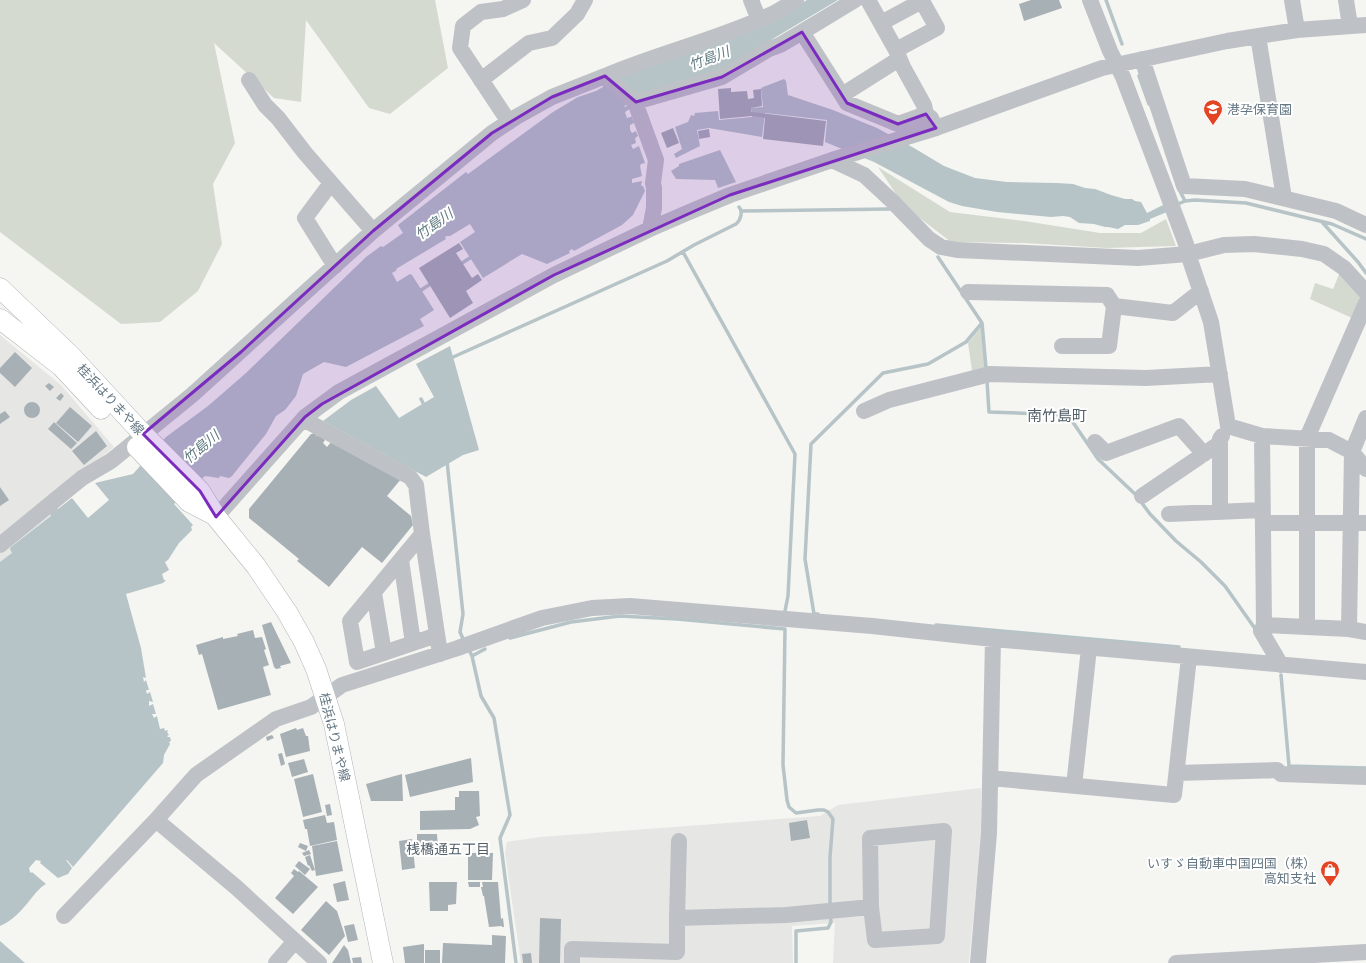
<svg xmlns="http://www.w3.org/2000/svg" width="1366" height="963" font-family="'Public Sans','Noto Sans JP',sans-serif">
  <rect width="100%" height="100%" fill="#f5f5f1"/>
  <!-- built -->
  <path fill="#e6e7e5" d="M0,335L61,385L114,447L86,471L50,497L60,533L0,593Z
    M981,788V838L969,963H833L835,923L792,926L793,963H521L505,853L507,842L540,837L820,816L838,805Z"/>
  <!-- green -->
  <path fill="#d5dad0" d="M0,0H435L448,68L390,114L369,108L306,20L301,102L274,98L214,43L235,143L213,184L222,244L198,291L160,322L121,324L0,232Z
    M878,167L950,212L1024,221L1100,233H1141L1166,219L1176,246L1106,248L1024,243L951,242L904,206Z
    M1340,272L1363,295L1352,318L1310,299L1315,283L1333,289Z
    M981,327L985,368L972,371L968,343Z"/>
  <!-- water -->
  <path fill="#b6c4c7" d="M807,0H838L724,68L624,106L625,107L629,105L631,108L625,112L627,118L634,116L632,118L634,122H636L630,125V130L632,133L636,131L638,136L635,138L636,143L631,145L633,149L639,146L645,163L641,164L640,166L642,176L632,179V183L642,181L641,186H643L645,191L633,215L622,225L574,251L572,249L569,251L570,253L547,264L522,254L483,278L460,242L475,232L470,224L450,236H447L445,237L446,239L396,269L397,270L392,273L397,282L410,274L412,275L434,310L420,319L424,326L346,367L324,362L303,374L296,396L285,410L276,416L266,434L232,476L229,478L220,476L219,478L205,476L174,504L193,525L191,527L192,530L179,543L168,560L165,562L169,570L162,574L164,580H166L163,583L126,594L141,648L146,678L143,677L144,682L146,680L149,690H146L147,694L150,692L153,702L149,701V706L153,704L156,714H152L154,718L157,716L160,729L164,728L165,731L167,730L168,731L167,732L169,735L167,736L168,737H170L171,741L169,742L170,744L164,755L163,763L73,867L67,860H66L72,868L68,874L58,878L40,863L41,861L36,860L29,868L30,872L31,873L32,872L46,884C39,888 35,894 30,900C23,909 11,922 0,926V562L12,553L10,549L11,547L51,516L50,514L57,508L58,509L72,498L88,518L109,500L95,483L133,474L166,437L208,406L246,373L366,257L381,246L383,247L403,233L398,225L466,172L468,174L553,112L578,97L596,91L603,87V85L616,78L762,26Z
    M784,79L786,81L788,95L833,110L877,128L914,148L944,166L975,178L1007,182L1057,183L1073,184L1085,188L1095,189L1111,195L1125,199H1132L1135,201L1141,202L1147,213L1163,205L1167,212L1150,219V221L1138,225H1125L1118,229L1108,227H1105L1094,224L1079,223L1070,217L1063,216L1051,217L997,212L962,206L949,202L874,162L825,142L827,120L765,113L762,137L709,128L697,130L700,146L676,158L674,154L682,149L675,127L688,122L691,115L694,116L695,113L718,111L719,120L752,117L751,108L763,107L761,88Z
    M720,150L736,182L718,188L715,180L676,179L671,171L679,166V164Z
    M450,346L479,450L463,455L426,477L323,421L351,400L376,386L399,418L434,397L416,364Z
    M0,941L25,963H0Z"/>
  <g fill="none" stroke-linecap="round" stroke-linejoin="round">
    <!-- stream -->
    <path stroke="#b6c4c7" stroke-width="3.5" d="M1106,0L1122,44
      M1139,76L1149,104
      M1179,189L1185,201
      M1176,205L1185,201L1195,200L1246,203L1332,224L1366,239
      M741,211L890,209
      M1322,222L1358,262L1366,273
      M683,252L795,454L788,596L785,611
      M938,257L982,323L986,368
      M459,265L473,256
      M418,292L432,283
      M451,358L667,261L694,245L736,224C741,220 743,211 739,207
      M987,381L989,412L1068,415L1098,459L1136,495L1150,514L1176,541L1201,562L1225,586L1256,630
      M421,399L425,407
      M447,461L463,614L460,632L464,641
      M818,614H814L805,559L811,444L883,373L928,364L966,342L982,323
      M936,625L1179,647
      M510,638L571,622L620,616L677,619L785,629L783,765L787,800L789,807L796,813L818,810H824L828,812L833,819L830,857V906
      M468,648L472,656L481,696L494,718L510,815L500,838L516,963
      M472,656L485,649
      M1281,675L1289,766L1366,768
      M796,963V931L828,928L831,922L830,914"/>
  </g>
  <!-- building -->
  <path fill="#a7b0b5" d="M1031,0H1059L1062,8L1024,21L1019,4Z
    M731,88V92L747,91L748,99L754,98L753,90L761,89L762,106L751,108V112L826,121L823,146L763,139L765,118L752,116L720,119L718,89Z
    M673,128L679,143L667,148L661,133Z
    M709,129L710,137L699,139L698,131Z
    M459,243L463,249L456,253L472,278L478,274L482,280L466,291L473,303L450,318L419,268Z
    M15,352L32,368L15,387L0,373V368Z
    M49,383L54,387L50,391L45,386Z
    M61,393L64,396L60,401L56,398Z
    M24 410a8 8 0 1 1 16 0a8 8 0 1 1-16 0Z
    M70,407L92,426L78,442L56,423Z
    M5,411L10,417L0,424V414Z
    M54,422L77,443L71,449L48,429Z
    M96,431L107,446L84,465L72,451Z
    M315,432L317,434L316,437L318,434L325,440L323,443L327,447L332,441L401,479L387,496L411,516L413,525L382,563L362,547L329,587L297,561L299,559L249,518V509L311,434H312Z
    M0,487L9,500L0,506Z
    M271,622L291,663L280,666L281,668L276,669L274,667L262,625Z
    M253,630L255,638L262,637L266,649L264,650L269,665L263,667L271,695L218,710L202,654L199,655L196,645L223,637V639L238,636L237,634Z
    M296,728L297,730L303,728L306,736H308L310,751L286,757L280,734Z
    M272,735L274,738L267,741L266,737Z
    M282,753L285,764L281,766L278,754Z
    M471,758L473,782L410,797L405,775Z
    M304,759L308,772L292,777L288,763Z
    M313,774L322,812L303,817L294,779Z
    M402,774L403,801H371L366,784Z
    M459,791H479L480,816L476,817L479,825L470,829L420,830V811L455,810V797H459Z
    M330,804L332,815L327,816L325,805Z
    M325,815L327,823L334,822L337,840L310,846L307,829H305L303,820Z
    M807,820L810,838L791,841L789,823Z
    M417,834H437L438,848L417,849Z
    M412,839L415,868L402,870L399,841Z
    M337,841L343,871L316,876L312,846Z
    M300,843L308,846L306,851L298,847Z
    M309,850L311,854L304,856L302,853Z
    M468,853H493L492,880H468Z
    M310,855L315,870L312,871L309,865L308,866L305,857Z
    M299,861L310,869L305,875L295,866Z
    M294,869L298,872L299,871L318,887L293,914L275,898L294,876L291,873Z
    M345,881L349,900L337,902L333,884Z
    M429,882H457L456,904L448,905V911H430Z
    M468,882H480V887H469Z
    M482,882H498L501,919L503,918L504,927H502V926L489,927L484,896H483L481,887H483Z
    M326,901L337,911L345,936L329,955L301,930Z
    M540,918L561,919L560,963H539Z
    M354,924L358,940L348,942L344,926Z
    M492,935L506,936L505,963H442L443,943L492,945Z
    M424,944V963H405L403,947Z
    M344,945L348,950L351,963H332Z
    M425,950H440V963H425Z
    M531,953L532,963H523L522,954Z
    M361,957L362,963H353L352,958Z"/>
  <g fill="none" stroke-linecap="round" stroke-linejoin="round">
    <defs>
      <path id="major" d="M0,288L72,357L143,434L200,491L216,517L256,566L287,612L304,642L316,669L334,724L383,963
        M0,319L61,366L101,409
        M137,447L189,502L214,515"/>
    </defs>
    <!-- major casing -->
    <use href="#major" stroke="#b1b6ba" stroke-width="21"/>
    <!-- minor -->
    <path stroke="#bec2c6" stroke-width="16" d="M751,0L759,20
      M868,0L896,50L903,67L924,105L926,114L931,118L936,128
      M1090,0L1110,51L1123,77L1167,193L1186,244L1188,254L1211,322L1228,426L1262,436L1329,440L1352,452L1366,469
      M1292,0L1297,30
      M1346,0L1350,26
      M881,23L922,1L937,28L896,50
      M802,32L842,95L899,59
      M1258,36L1284,198
      M1142,59L1184,186L1245,189L1336,211L1366,225
      M249,80L265,105L278,118L305,153L373,231
      M481,80L529,43L552,38L577,14L585,0
      M842,95L847,103L898,124L926,114
      M635,102L722,77L769,49L780,45L802,32L855,0
      M509,122L460,48L463,26L481,12L503,9L523,0
      M832,160L864,175L891,200L929,239L941,247L957,250L1138,258L1188,254L1224,245L1254,244L1302,249L1324,254L1344,268L1366,292
      M331,183L305,218L335,266
      M650,229L654,208V188L653,183L656,160L635,102L605,76C659,53 716,40 770,15C779,11 788,5 796,0
      M968,292L1107,295L1114,306L1173,313L1201,291
      M1062,346H1109L1114,306
      M864,411L889,400L990,374L1146,378L1220,374
      M303,419L410,477L416,485L422,534
      M1262,436L1264,625L1349,629L1366,632
      M1095,442L1106,453L1179,426L1204,454
      M1142,496L1220,443
      M1220,512V439L1222,436
      M1169,514L1262,510
      M216,517L305,417L339,392L554,275L650,229L687,213L730,195L832,160L936,128L1102,68L1227,41L1297,30L1366,25
      M1263,523H1366
      M0,545L82,478L111,461L192,395L373,231L492,133L516,117L552,97L605,76
      M401,560L413,643
      M374,593L384,653
      M1264,625L1261,631L1281,665
      M1307,627V438L1366,303
      M1349,629L1352,452L1366,418
      M437,635L357,662L350,621L422,534L440,654
      M1177,773L1277,770L1281,774L1366,777
      M990,778L1174,795L1189,657
      M1074,786L1089,648
      M944,831L937,936L875,940L871,907L870,838Z
      M64,916L156,820
      M677,918L679,841
      M276,963L295,941
      M319,963L237,888L156,820L196,775L276,719L311,707L342,685L455,649L542,618L592,608L630,606L872,626L993,639L1366,672
      M572,963V949L677,952V918L786,915L871,907
      M978,963L989,833L993,639
      M1176,963L1366,952"/>
    <!-- major -->
    <use href="#major" stroke="#fff" stroke-width="20"/>
  </g>
  <!-- marked area -->
  <path fill="#7b2cbf" fill-opacity="0.2" stroke="#7b2cbf" stroke-width="3" stroke-linejoin="round" d="M802,32L847,103L898,124L926,114L936,128L730,195L554,275L322,404L305,417L216,517L200,491L143,434L241,352L373,231L492,133L552,97L605,76L636,102L722,77Z"/>
  <!-- icons -->
  <defs>
    <symbol id="school-pin" viewBox="-11 -11 22 30"><path d="M0 17L-7.5 6A9.5 9.5 0 1 1 7.5 6Z" fill="#e34424" stroke="#fff"/><path d="M0-5L7-2L0 1L-7-2ZM-4 1L0 2.5L4 1V4Q0 6-4 4Z" fill="#fff"/></symbol>
    <symbol id="shop-pin" viewBox="-11 -11 22 30"><path d="M0 17L-7.5 6A9.5 9.5 0 1 1 7.5 6Z" fill="#e34424" stroke="#fff"/><path d="M-5-2.5h2.3a2.7 3.5 0 0 1 5.4 0H5L5.5 6h-11ZM-1.5-2.5h3a1.5 2.3 0 0 0-3 0Z" fill="#fff"/></symbol>
  </defs>
  <g fill-rule="evenodd">
    <use href="#school-pin" x="1202" y="98" width="22" height="30"/>
    <use href="#shop-pin" x="1319" y="859" width="22" height="30"/>
  </g>
  <g text-anchor="middle" stroke-width="4" stroke-linejoin="round" paint-order="stroke">
    <!-- poi labels -->
    <g font-size="13" fill="#647783" stroke="#fff" text-anchor="start">
      <text x="1227" y="114">港孕保育園</text>
      <text x="1316" y="868" text-anchor="end">いすゞ自動車中国四国（株）<tspan x="1316" dy="15">高知支社</tspan></text>
    </g>
    <!-- street labels -->
    <g font-size="13" fill="#647783" stroke="#fff">
      <text transform="translate(111 399) rotate(47)" y="5">桂浜はりまや線</text>
      <text transform="translate(335 737) rotate(76)" y="5">桂浜はりまや線</text>
    </g>
    <!-- water labels -->
    <g font-size="14" font-style="italic" fill="#5f797f" stroke="#fff">
      <text transform="translate(709 58) rotate(-21)" y="5">竹島川</text>
      <text transform="translate(434 224) rotate(-35)" y="5">竹島川</text>
      <text transform="translate(201 447) rotate(-40)" y="5">竹島川</text>
    </g>
    <!-- neighbourhood labels -->
    <g font-size="14" fill="#525f68" stroke="#fff">
      <text x="448" y="854">桟橋通五丁目</text>
    </g>
    <!-- quarter labels -->
    <g font-size="15" fill="#525f68" stroke="#fff">
      <text x="1057" y="421">南竹島町</text>
    </g>
  </g>
</svg>
